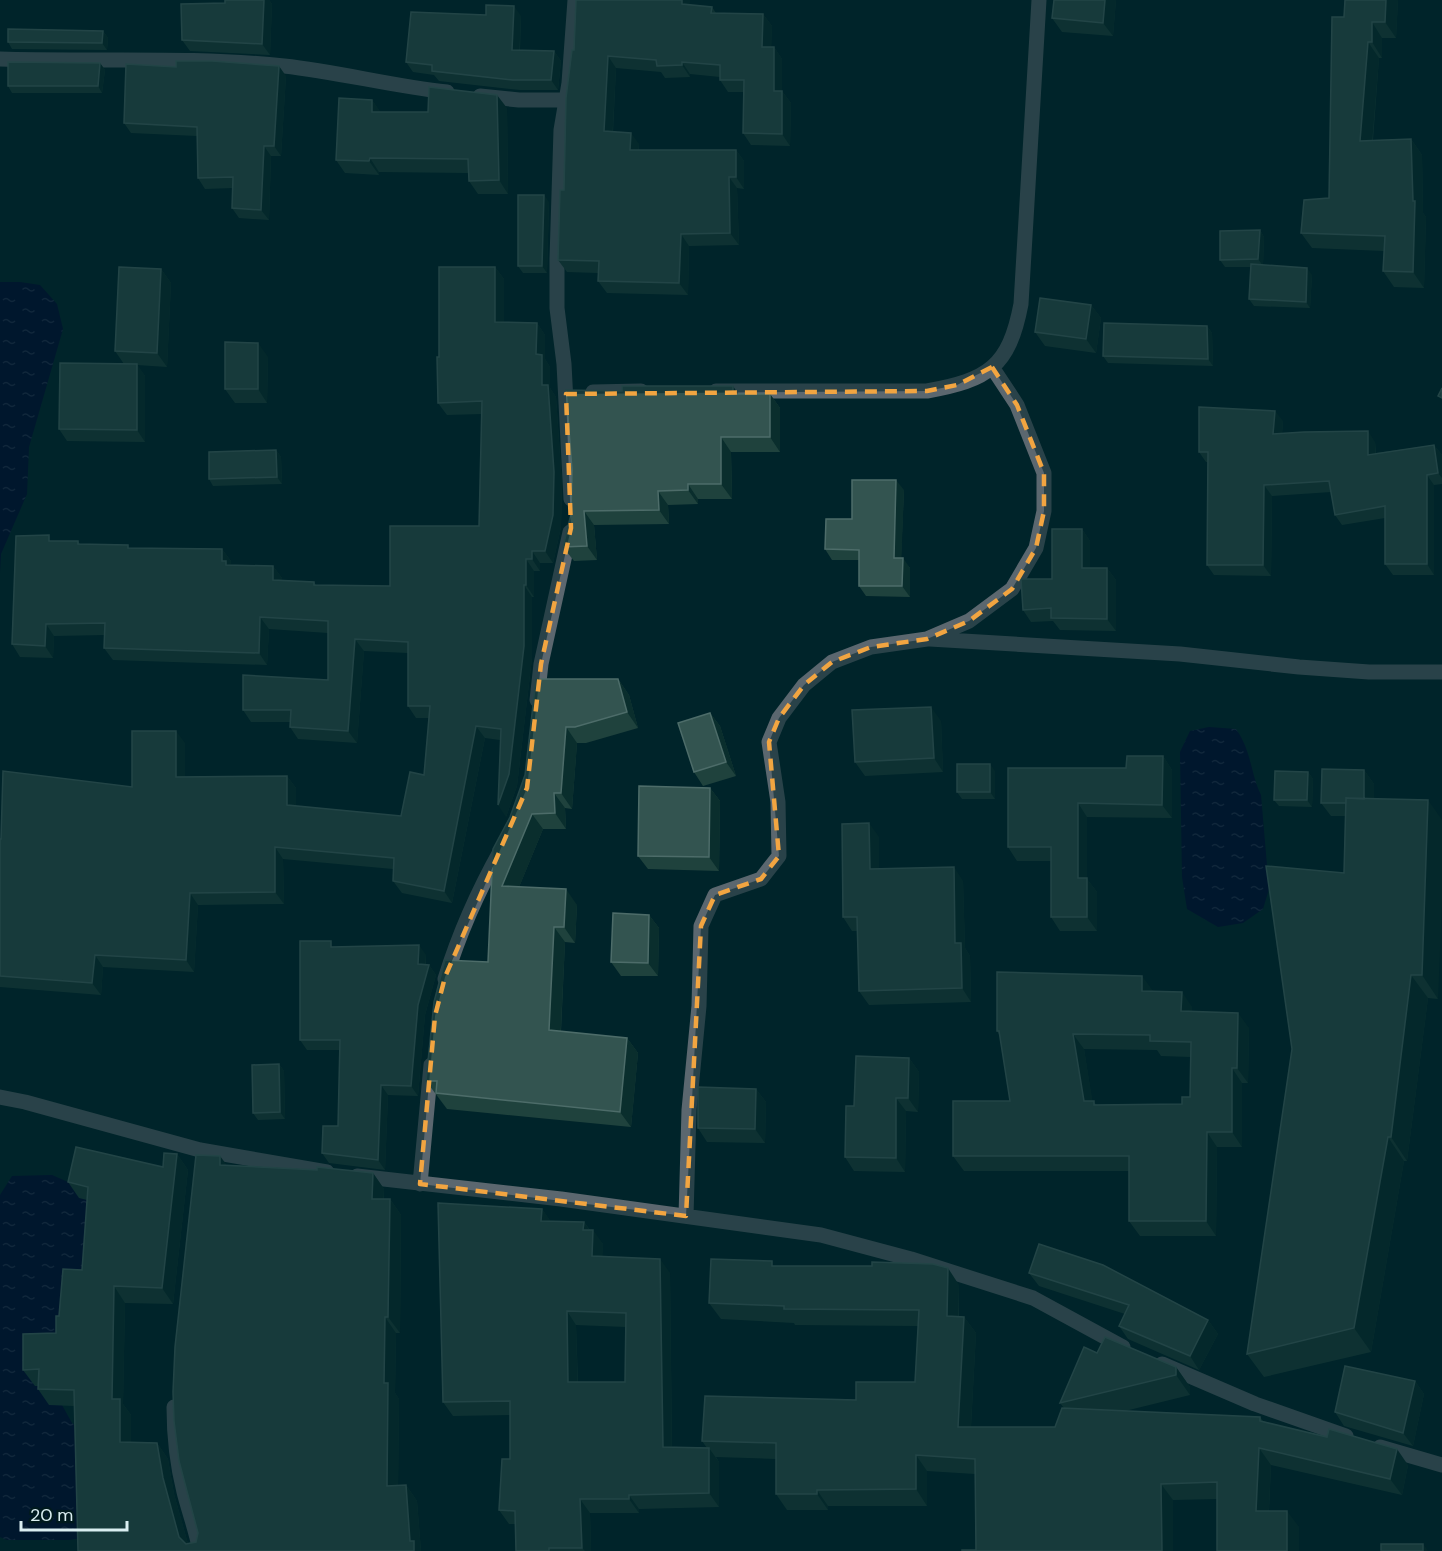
<svg xmlns="http://www.w3.org/2000/svg" width="1442" height="1551" font-family="'DM Sans',sans-serif">
  <defs>
    <pattern id="water-ripples" width="26" height="14" patternUnits="userSpaceOnUse" patternTransform="scale(1.5)"><rect width="26" height="14" fill="#010732"/><path d="M2 4q2-2 4 0t4 0M15 11q2-2 4 0t4 0" fill="none" stroke="#252b50"/></pattern>
  </defs>
  <rect width="100%" height="100%" fill="#00242a"/>
  <!-- water -->
  <path fill="url(#water-ripples)" d="M0,282H20L40,285L57,304L63,329L29,447L27,494L1,554L0,573Z
    M1209,727L1236,729C1252,752 1250,772 1261,795L1269,889L1263,909L1243,923L1218,927L1187,909L1182,877L1180,752L1190,731Z
    M52,1175L84,1189L101,1202L57,1396L72,1423L90,1436L91,1537L69,1540H7L0,1537V1195L12,1176Z"/>
  <g fill="none" stroke-linecap="round" stroke-linejoin="round">
    <!-- street -->
    <path stroke="#5b676f" stroke-width="15" d="M0,59C95,62 190,56 284,66C339,72 392,86 447,92
      M480,96L519,100H566
      M716,391H927C988,380 1009,367 1021,304L1039,0
      M593,392L641,391
      M571,499L564,364L557,308V259L561,130L569,83L575,0
      M930,639L1180,654L1299,667L1369,672H1442
      M537,700L541,664L570,532
      M445,979C459,934 478,891 501,850
      M0,1097L25,1102L200,1150L327,1172
      M357,1176L561,1199L821,1235L911,1259L1033,1298L1123,1347
      M420,1184L431,1065
      M686,1216L689,1110L699,1006L701,926L715,895L761,879L779,856L778,802L769,742L779,718L804,685L832,662L871,647L927,639L969,621L1012,589L1036,548L1044,511V473L1017,405L992,367
      M1162,1364L1255,1404L1346,1436
      M174,1407C174,1435 177,1464 184,1492C189,1512 196,1530 200,1551
      M1380,1447L1442,1465"/>
  </g>
  <!-- wall -->
  <path fill="#1f423d" fill-rule="evenodd" d="M269,0L272,4L270,55L190,51L182,40L225,3Z
    M690,0V5L712,7L716,13L763,14L772,26L771,47H774L782,59V91L791,103L790,146L751,145L743,133L744,92H728L720,80V77L690,74V77L665,78L661,72L616,68L613,132L639,144V150H736L744,161V189L737,188L739,245L689,246L688,295L607,293L598,281V273L567,272L558,260L564,190L574,50Z
    M1054,0H1116L1113,36L1062,32L1052,18Z
    M1345,0H1398L1396,38H1382V58H1379L1373,140L1411,139L1422,155L1423,213L1426,217L1424,288L1394,287L1383,271L1384,251L1312,248L1301,233L1329,198Z
    M521,16L520,50L554,51L561,61L558,90H520L439,81L434,75L413,72L406,62Z
    M103,31L108,38L107,50L12,49L8,42Z
    M100,63L105,70L102,93H12L8,86Z
    M286,76L281,156H271L269,220L239,218L232,208L233,188L205,189L198,178L197,136L131,133L124,123Z
    M372,100L380,112H428L507,108L508,194H478L469,181L468,173L379,172V175L345,173L336,160Z
    M549,202L547,273H523L518,266Z
    M1260,230L1264,237L1263,265L1312,275L1310,308L1254,306L1249,299L1251,267H1225L1220,260Z
    M495,267L504,279V323H537L545,335V359L550,367V388L556,397L562,484L561,527L553,563H540V571H534V597H532V658L517,786L506,817L500,740L485,738L452,903L402,893L393,881V869L283,859L284,904L198,905L194,972L103,967L101,995L0,987V839L132,787L185,743V777L287,776L296,788V806L401,816L424,775L429,718H416L408,706V653L364,651L357,743L298,739L290,727V722H251L243,710L328,680V633L269,629L267,665L113,660L104,648L105,635L54,636L53,658L20,657L12,644L53,541H78L80,544L130,548L222,549L231,561L230,565L273,566L282,578L281,580L314,582L316,585L390,586L479,526L482,414L447,415L438,403L439,357Z
    M161,269L171,283L167,367L137,365L145,376V442L67,441L59,429L124,364L115,351Z
    M1091,305L1101,318L1096,353L1045,346L1035,332Z
    M1207,326L1212,333L1213,366L1108,363L1103,356Z
    M268,357L267,403H235L225,389Z
    M738,394H770L780,408V452H731L732,499H698V504L668,505L669,524L594,525L597,560L574,561L563,547L571,514Z
    M1283,421L1282,434L1375,442L1376,453L1434,445L1442,455V484L1434,485V575H1393L1385,564V518L1342,525L1335,515L1331,492L1272,496L1271,576L1214,575L1207,565L1208,462H1206L1199,452Z
    M276,450L281,457L282,484L213,486L209,479Z
    M904,490L901,558L910,568V597L866,596L859,586V560H832L825,549L852,519Z
    M1082,529L1090,541V568H1107L1116,580V631L1060,630L1053,621L1031,622L1023,610L1052,579Z
    M536,679H618L629,695L638,728L586,743H577L572,809L565,808L566,829H543L519,887L577,905L575,943L565,942L561,1031L627,1038L638,1053L631,1127L447,1109L426,1081L488,962L510,817L525,775Z
    M710,713L720,726L736,776L703,786L694,772Z
    M941,721L943,772L865,776L855,762Z
    M1163,756L1172,770V818L1087,817V879L1097,892V931H1060L1051,917V861H1017L1008,847L1126,768Z
    M1364,770L1374,784V799L1438,999L1428,998L1407,1161H1404L1371,1352L1264,1377L1247,1354L1344,873L1345,816H1331L1321,803Z
    M995,771V799H962L957,792Z
    M1308,772L1313,779L1312,807L1279,806L1274,800Z
    M710,788L720,801L719,871L648,869L638,856Z
    M879,837V869L963,881L965,948L970,956L971,1002L869,1005L859,991L858,931H852L843,917Z
    M649,915L659,928L658,976H621L611,962Z
    M335,947L426,955V964L429,965L436,975L425,1015L418,1096L388,1095L385,1170L329,1163L322,1153L338,1126L340,1050H307L300,1040Z
    M1153,991L1192,1007V1012L1249,1028L1248,1083H1242V1147H1217L1216,1236H1140L1129,1221V1171H964L953,1156L1010,1101L1000,1036L997,1031ZM1084,1049L1157,1050L1161,1056L1191,1057L1190,1097L1182,1104L1097,1105L1092,1101Z
    M909,1058L919,1072L918,1112L906,1111L905,1172L854,1171L845,1157L854,1106Z
    M279,1064L284,1071L285,1119L258,1120L253,1113Z
    M756,1089L766,1102L765,1143L707,1142L698,1128Z
    M177,1154L188,1170L173,1304L125,1303L123,1404L131,1415V1442L157,1443L168,1459L174,1494L188,1544L196,1542L198,1533L227,1165L373,1173L384,1189V1199H390L401,1215L400,1333H396L395,1393L399,1399L398,1485H406L417,1501L421,1551H78L74,1406L49,1405L38,1389V1386H35L23,1370L56,1333L59,1316L82,1270L87,1200L79,1198L68,1182L163,1167Z
    M542,1209L550,1221L584,1222L590,1230L603,1244L602,1257L670,1273L672,1447L707,1448L702,1441L856,1400L915,1382L918,1326L795,1325L794,1323L721,1319L709,1303L775,1266L959,1285V1316L964,1317L976,1333L971,1427H1055L1064,1408L1060,1403L1097,1353L1176,1367L1190,1387V1395L1125,1411L1260,1417L1263,1421L1408,1465L1402,1495L1271,1465L1269,1511L1299,1527V1551L1217,1499L1173,1500V1551H962L976,1550L975,1474L927,1471V1506H828V1510H787L776,1494V1459L716,1457L719,1462V1507L639,1509V1513H590L591,1551H516L515,1524H509L499,1510L510,1459V1415L453,1416L443,1402ZM576,1325L626,1327L625,1382H578Z
    M1029,1273L1208,1320L1218,1334L1199,1370L1128,1339L1119,1326L1125,1314L1039,1286Z
    M1415,1381L1424,1394L1413,1446L1344,1426L1335,1412Z"/>
  <!-- shaded-wall -->
  <path fill="#0a2e2d" d="M264,0H269L272,4L270,55L262,44Z
    M682,0H690V16L682,4Z
    M1105,0H1116L1113,36L1103,23Z
    M1386,0H1398L1396,38L1385,22Z
    M514,6L521,16L519,59L512,50Z
    M763,14L772,26L771,59L762,47Z
    M1372,22L1382,38V58L1372,42Z
    M103,31L108,38L107,50L102,43Z
    M1368,42L1379,58L1371,156L1360,141Z
    M774,47L782,59V103L774,91Z
    M554,51L561,61L558,90L551,80Z
    M608,56L616,68L612,143L604,131Z
    M682,62L690,74V77L682,65Z
    M100,63L105,70L102,93L98,86Z
    M279,66L286,76L281,156L274,146Z
    M782,91L791,103L790,146L782,134Z
    M497,95L507,108L508,194L499,180Z
    M372,100L382,114L372,112Z
    M631,133L639,144L638,161L630,150Z
    M1411,139L1422,155L1423,213L1426,217L1424,288L1413,272Z
    M264,146L271,156L269,220L261,210Z
    M736,150L744,161V189L736,177Z
    M370,158L379,172V175L369,161Z
    M729,177L737,188L739,245L730,233Z
    M544,195L549,202L547,273L542,266Z
    M1260,230L1264,237L1263,266L1258,259Z
    M681,234L689,246L688,295L679,283Z
    M495,267L504,279V334L495,322Z
    M1307,268L1312,275L1310,308L1306,302Z
    M161,269L171,283L167,367L157,353Z
    M1091,305L1101,318L1096,353L1086,339Z
    M537,323L545,335V359L550,367V388L556,397L562,484L561,527L553,563L545,551L542,385L536,354Z
    M1207,326L1212,333L1213,366L1208,359Z
    M258,343L268,357L267,403L258,389Z
    M137,364L145,376V442L137,430Z
    M733,386L743,401L733,394Z
    M770,394L780,408V452L770,437Z
    M1275,411L1283,421L1281,445L1273,434Z
    M1368,431L1375,442L1376,465L1368,455Z
    M721,437L731,452L732,499L721,484Z
    M1434,445L1442,455V478L1438,473Z
    M276,450L281,457L282,484L277,477Z
    M1427,475L1434,485V575L1427,564Z
    M896,480L904,490L901,568L894,558Z
    M688,484L698,499V504L688,490Z
    M1264,485L1272,496L1271,576L1263,565Z
    M658,491L668,505L669,524L659,510Z
    M584,511L594,525L597,560L587,546Z
    M1082,529L1090,541V580L1082,568Z
    M222,549L231,561L230,567L235,573L222,561Z
    M532,551L540,563V571L532,559Z
    M903,558L910,568V597L902,586Z
    M526,559L534,571V597L526,585Z
    M273,566L282,578L281,592L273,580Z
    M1107,568L1116,580V631L1107,619Z
    M524,585L532,597V658L517,786L506,817L498,805Z
    M260,617L269,629L267,665L259,653Z
    M46,624L54,636L53,658L45,646Z
    M355,639L364,651L357,743L348,731Z
    M618,679L629,695L638,728L627,712Z
    M931,707L941,721L943,772L934,758Z
    M710,713L720,726L736,776L726,762Z
    M476,726L485,738L452,903L444,891Z
    M566,727L577,743L572,809L561,793Z
    M176,731L185,743V789L176,777Z
    M1163,756L1172,770V818L1162,805Z
    M990,764L995,771V799L990,792Z
    M1364,770L1374,784V816L1364,803Z
    M1308,772L1313,779L1312,807L1307,800Z
    M287,776L296,788V817L287,805Z
    M710,788L720,801L719,871L709,857Z
    M554,793L565,808L566,829L555,813Z
    M1428,800L1442,820V899L1438,999L1422,975Z
    M1078,803L1087,817V879L1097,892V931L1087,917L1078,878Z
    M532,814L543,829L513,902L502,886Z
    M869,823L879,837V883L870,869Z
    M275,847L283,859L284,904L275,892Z
    M954,867L963,881L965,948L970,956L971,1002L962,988L955,943Z
    M566,889L577,905L575,943L564,927Z
    M190,893L198,905L194,972L186,960Z
    M649,915L659,928L658,976L648,963Z
    M554,927L565,942L560,1046L549,1030Z
    M419,945L426,955L425,974L418,964Z
    M95,955L103,967L101,995L92,983Z
    M429,965L436,975L425,1015L418,1096L411,1086L418,1005Z
    M1411,975L1428,998L1407,1161L1391,1137Z
    M1142,976L1153,991H1142Z
    M1182,992L1192,1007V1027L1181,1011Z
    M1238,1013L1249,1028L1248,1083L1237,1068Z
    M1073,1034L1084,1049L1095,1116L1084,1101Z
    M627,1038L638,1053L631,1127L620,1112Z
    M909,1058L919,1072L918,1112L908,1098Z
    M279,1064L284,1071L285,1119L280,1112Z
    M1232,1068L1242,1083V1147L1232,1132Z
    M381,1085L388,1095L385,1170L378,1160Z
    M756,1089L766,1102L765,1143L755,1129Z
    M896,1098L906,1111L905,1172L896,1158Z
    M1207,1132L1217,1147L1216,1236L1206,1221Z
    M1388,1137L1404,1161L1371,1352L1354,1328Z
    M177,1154L188,1170L173,1304L162,1288Z
    M220,1156L232,1172L220,1165Z
    M373,1173L384,1189L383,1215L372,1199Z
    M390,1199L401,1215L400,1333L388,1317Z
    M542,1209L552,1223L541,1221Z
    M584,1222L593,1235V1230L603,1244L602,1270L592,1256L583,1230Z
    M660,1259L670,1273L672,1461L663,1447Z
    M948,1268L959,1285L958,1332L947,1316Z
    M114,1286L125,1303L123,1404L131,1415V1458L120,1442L112,1399Z
    M567,1311L576,1325L578,1396L568,1382Z
    M385,1317L396,1333L395,1393L399,1399L398,1502L387,1486L384,1383Z
    M964,1317L976,1333L970,1443L958,1427Z
    M1208,1320L1218,1334L1199,1370L1190,1356Z
    M1176,1367L1190,1387V1395L1176,1375Z
    M1415,1381L1424,1394L1413,1446L1403,1433Z
    M157,1443L168,1459L174,1494L190,1551L179,1537L163,1478Z
    M709,1448L719,1462V1507L709,1493Z
    M1259,1448L1271,1465L1268,1527L1256,1511Z
    M1397,1449L1408,1465L1402,1495L1390,1479Z
    M916,1455L927,1471V1506L916,1489Z
    M1161,1484L1173,1500V1551H1162Z
    M406,1485L417,1501L421,1551H414L410,1541Z
    M817,1490L828,1506V1510L817,1494Z
    M629,1495L639,1509V1513L629,1499Z
    M580,1499L590,1513L591,1551H585L582,1548Z
    M1287,1511L1299,1527V1551H1287Z
    M1423,1544L1428,1551H1423Z"/>
  <!-- building -->
  <path fill="#335450" stroke="#4d6c69" stroke-width="1.5" fill-rule="evenodd" d="M225,0H264L262,44L182,40L181,4L225,3Z
    M576,0H682V4L712,7L711,13L763,14L762,47H774V91H782V134L743,133L744,80H720V65L682,62V65L657,66L656,60L608,56L604,131L631,133L630,150H736V177H729L730,233L681,234L679,283L598,281L599,261L558,260L560,190H564L566,98L572,50H574Z
    M1054,0H1105L1103,23L1052,18Z
    M1345,0H1386L1385,22H1372V42H1368L1360,141L1411,139L1413,201H1415L1413,272L1383,271L1385,236L1301,233L1304,200L1329,198L1332,17H1344Z
    M486,5L514,6L512,50L554,51L551,80H513L432,71V65L406,62L411,12L486,15Z
    M8,29L103,31L102,43L8,42Z
    M176,61H212L279,66L274,146H264L261,210L232,208L233,177L198,178L197,127L124,123L126,64L176,67Z
    M8,62L100,63L98,86H8Z
    M429,87L497,95L499,180L469,181L468,159L370,158L369,161L336,160L339,98L372,100V112H428Z
    M518,195H544L542,266H518Z
    M1260,230L1258,259L1220,260V231Z
    M1251,264L1307,268L1306,302L1249,299Z
    M119,267L161,269L157,353L115,351Z
    M439,267H495V322L537,323L536,354L542,355V385H548L554,472L553,515L545,551H532V559H526V585H524V646L509,774L498,805L501,729L476,726L444,891L393,881L394,858L275,847V892L190,893L186,960L95,955L92,983L0,976V839H1L3,771L132,787V731H176V777L287,776V805L401,816L410,772L424,775L430,706H408V642L355,639L348,731L290,727L291,710H243V675L328,680V621L260,617L259,653L104,648L105,623L46,624L45,646L12,644L16,536L49,535V541H78V544L128,545V548L222,549V561H226V565L273,566V580L314,582V585L390,586V526H479L482,401L438,403L437,357H439Z
    M1040,298L1091,305L1086,339L1035,332Z
    M1104,323L1207,326L1208,359L1103,356Z
    M225,342L258,343V389H225Z
    M60,363L137,364V430L59,429Z
    M622,386H733V394H770V437H721V484H688V490L658,491L659,510L584,511L587,546L563,547L571,514L572,470L566,390L622,391Z
    M1442,388V398L1438,396Z
    M1199,407L1275,411L1273,434L1304,432L1368,431V455L1434,445L1438,473L1427,475V564H1385V506L1335,515L1329,481L1264,485L1263,565H1207L1208,452H1199Z
    M276,450L277,477L209,479V452Z
    M852,480H896L894,558H903L902,586H859V550L825,549L826,519H852Z
    M1052,529H1082V568H1107V619L1051,618V608L1023,610L1021,579H1052Z
    M536,679H618L627,712L575,727H566L561,793H554L555,813L532,814L502,886L566,889L564,927H554L549,1030L627,1038L620,1112L436,1093L437,1081H426L434,1002L445,960L488,962L493,849L510,817L525,775Z
    M931,707L934,758L855,762L852,710Z
    M710,713L726,762L694,772L678,723Z
    M1127,756H1163L1162,805L1078,803V878H1087V917H1051V847H1008V768H1126Z
    M957,764H990V792H957Z
    M1322,769L1364,770V799L1346,798V803H1321Z
    M1275,771L1308,772L1307,800H1274Z
    M639,786L710,788L709,857L638,856Z
    M1346,798L1428,800L1422,975H1411L1391,1137H1388L1354,1328L1247,1354L1292,1049L1266,866L1344,873Z
    M869,823L870,869L954,867L955,943H961L962,988L859,991L857,917H843L842,824Z
    M613,913L649,915L648,963L611,962Z
    M300,941H331V947L419,945L418,964L429,965L418,1005L411,1086L381,1085L378,1160L322,1153L323,1126H338L340,1040H300Z
    M997,972L1142,976V991L1182,992L1181,1011L1238,1013L1237,1068H1232V1132H1207L1206,1221H1129V1156H953V1101H1010L999,1031H997ZM1073,1034L1150,1035V1041L1191,1042L1190,1097H1182V1104L1094,1105V1101H1084Z
    M856,1056L909,1058L908,1098H896V1158L845,1157L846,1106H854Z
    M279,1064L280,1112L253,1113L252,1065Z
    M698,1087L756,1089L755,1129L698,1128Z
    M76,1147L163,1167L164,1153L177,1154L162,1288L114,1286L112,1399H120V1442L157,1443L163,1478L179,1537L186,1544L196,1542L198,1533L179,1461L174,1421L173,1392L175,1347L196,1155L220,1156V1165L317,1170V1167L373,1173L372,1199H390L388,1317H385L384,1383H388L387,1486L406,1485L410,1541H414V1551H78L74,1390L38,1389L39,1369L23,1370V1334L56,1333V1316H59L63,1269L82,1270L88,1187L68,1182Z
    M438,1203L542,1209L541,1221L584,1222L583,1230H593L592,1256L660,1259L663,1447L709,1448V1493L629,1495V1499H580L582,1548H549V1551H516L515,1511L499,1510L502,1459H510V1401L443,1402ZM567,1311L626,1313L625,1382H568Z
    M1039,1244L1103,1265L1208,1320L1190,1356L1119,1326L1129,1305L1029,1273Z
    M711,1259L772,1261V1266H872V1262L933,1264L948,1268L947,1316L964,1317L958,1427H1055L1062,1408L1260,1417V1421L1327,1437L1329,1429L1397,1449L1390,1479L1259,1448L1256,1511H1287V1551H1217V1482L1161,1484L1162,1551H962V1550H976L975,1459L916,1455V1489L817,1490V1494H776V1443L702,1441L705,1396L856,1400V1382H915L919,1310L784,1309V1306L709,1303Z
    M1105,1337L1176,1367V1375L1060,1403L1084,1347L1097,1353Z
    M1345,1366L1415,1381L1403,1433L1335,1412Z
    M1381,1544H1423V1551H1381Z"/>
  <!-- marked area -->
  <path d="M0 0H1442V1551H0ZM992,367L1017,405L1044,473V511L1036,548L1012,589L969,621L927,639L871,647L832,662L804,685L779,718L769,742L779,856L761,879L715,895L701,926L686,1216L420,1184L435,1016L445,977L527,788L541,664L571,528L566,394L927,391L957,385Z" fill="#00242a" fill-opacity=".55" fill-rule="evenodd"/>
  <path fill="none" stroke="#f2a541" stroke-width="4.5" stroke-dasharray="12 8" stroke-linejoin="round" d="M992,367L1017,405L1044,473V511L1036,548L1012,589L969,621L927,639L871,647L832,662L804,685L779,718L769,742L779,856L761,879L715,895L701,926L686,1216L420,1184L435,1016L445,977L527,788L541,664L571,528L566,394L927,391L957,385Z"/>
  <!-- scale -->
  <path d="M21 1521v9h106v-9" fill="none" stroke="#daeef1" stroke-width="3"/>
  <text x="30" y="1521" font-size="18" fill="#daeef1" stroke="#001a1e" stroke-width="4.5" paint-order="stroke">20 m</text>
</svg>
